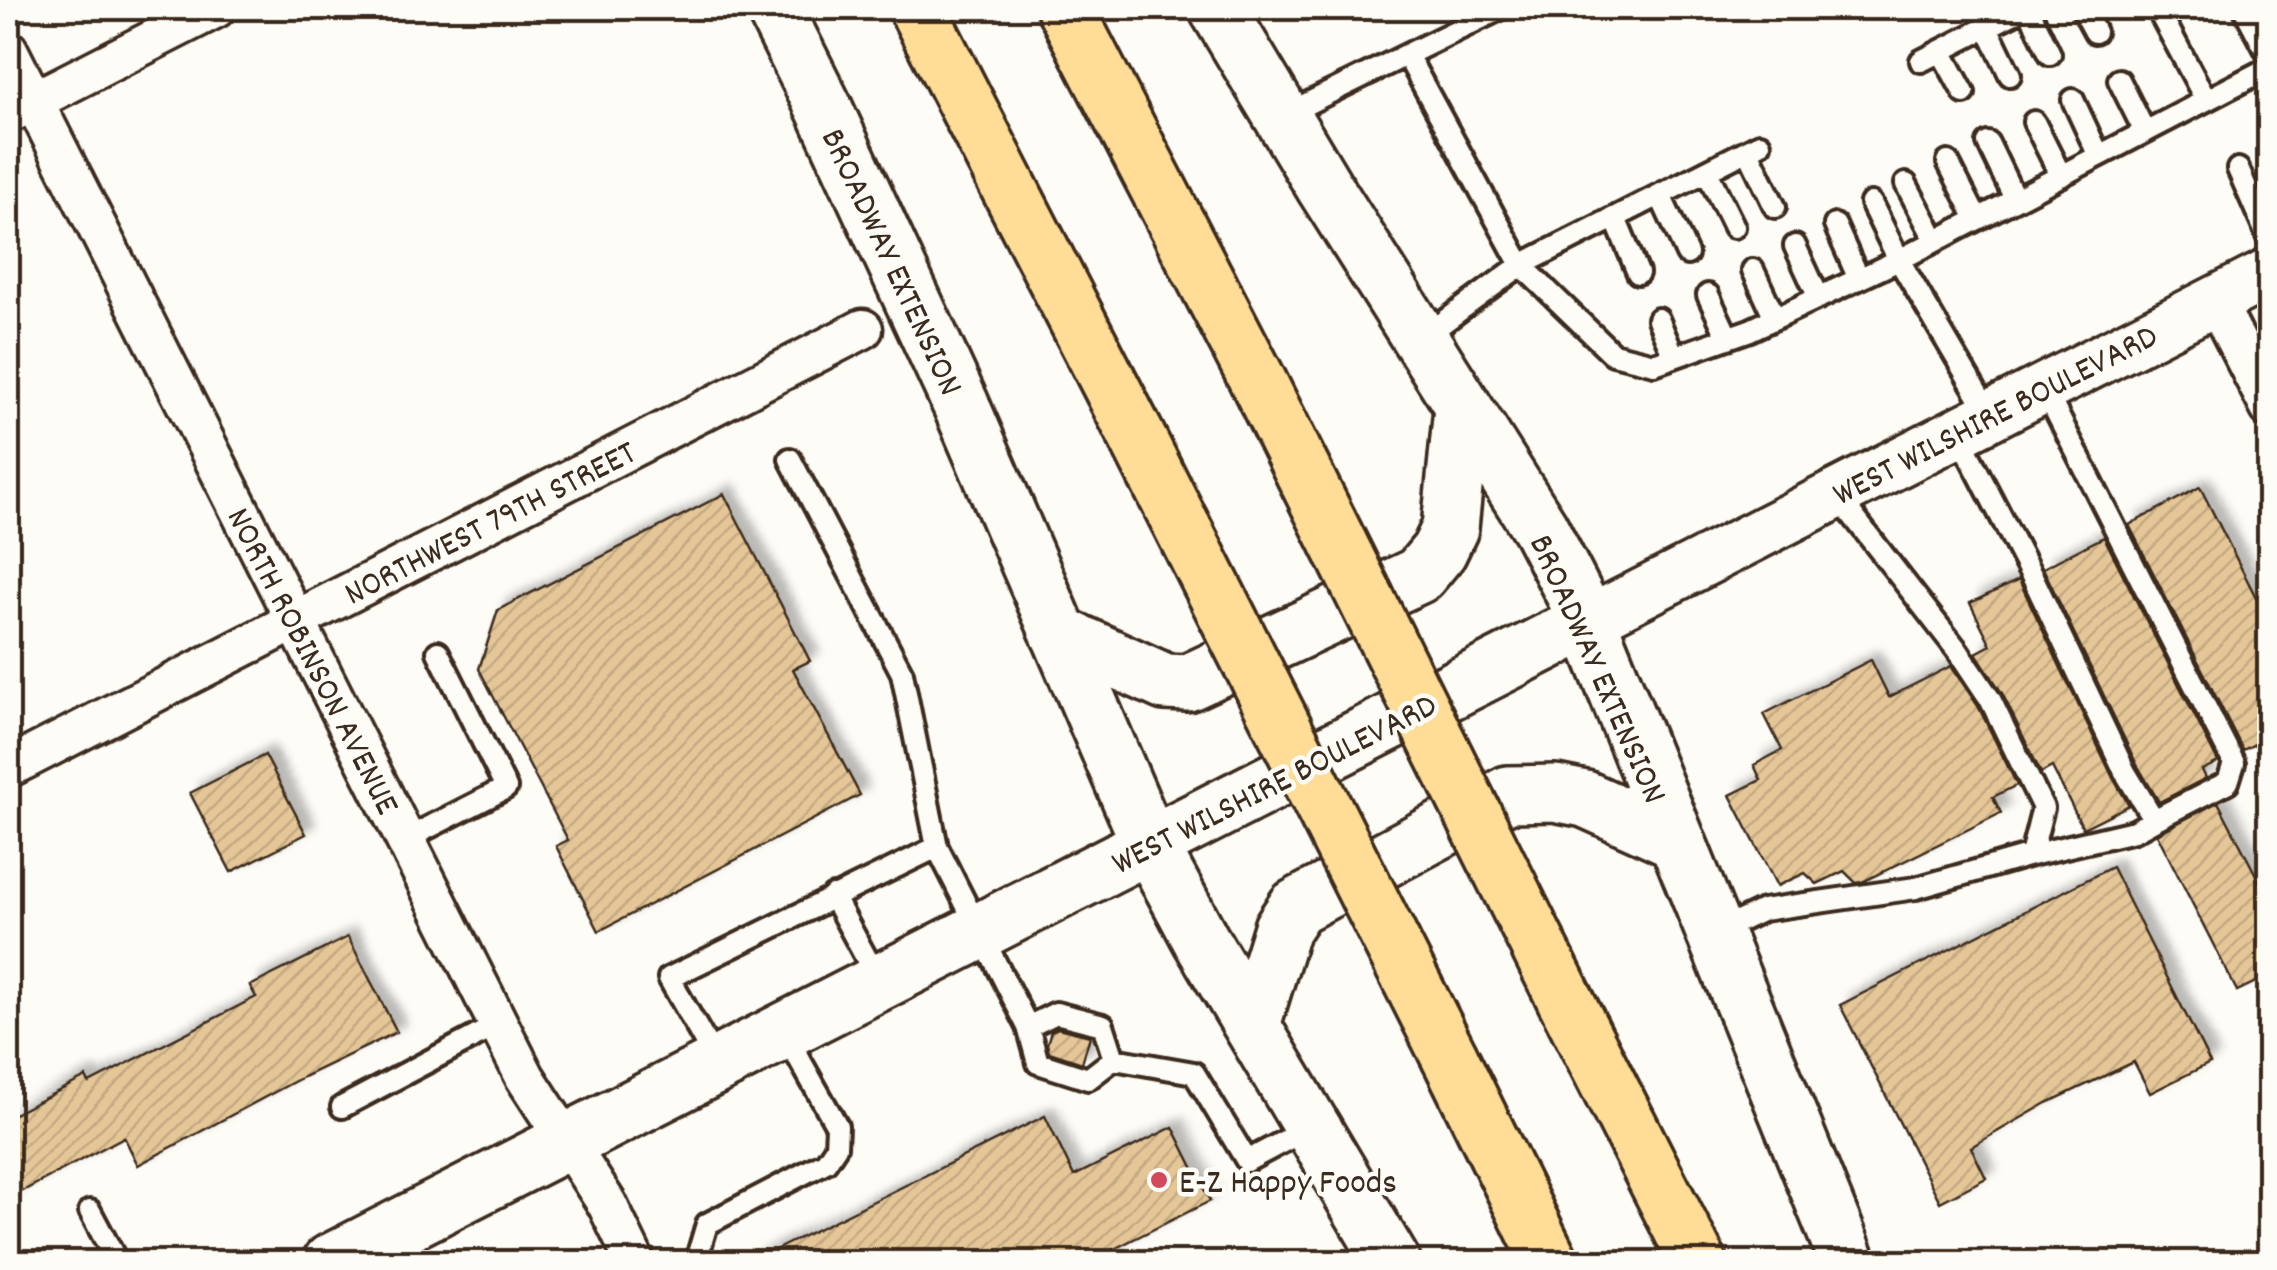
<svg xmlns="http://www.w3.org/2000/svg" width="2277" height="1270" font-family="Dekko,sans-serif">
  <defs>
    <pattern id="building-hatch" width="6" height="6" patternUnits="userSpaceOnUse" patternTransform="scale(2.5)"><rect width="6" height="6" fill="#e4c697"/><path d="M-1 1l2-2M0 6l6-6M5 7l2-2" fill="none" stroke="#c4aa82"/></pattern>
    <filter id="shadow"><feDropShadow dx="9" dy="-9" stdDeviation="5" flood-color="#0004"/></filter>
  </defs>
  <rect width="100%" height="100%" fill="#fdfcf7"/>
  <filter id="ink" filterUnits="userSpaceOnUse"><feTurbulence type="fractalNoise" baseFrequency=".01" numOctaves="2"/><feDisplacementMap in="SourceGraphic" scale="20" xChannelSelector="R" yChannelSelector="G"/><feConvolveMatrix kernelMatrix="1 2 1 2 8 2 1 2 1" color-interpolation-filters="sRGB"/></filter>
  <g filter="url(#ink)">
    <!-- building -->
    <path fill="url(#building-hatch)" stroke="#3b2a1e" stroke-width="2.5" filter="url(#shadow)" d="M2200,487L2270,625V736L2243,750L2129,525Z
      M724,494L810,661L793,669L860,795L599,931L556,846L568,840L479,669L498,610Z
      M2104,537L2218,762L2202,770L2206,778L2159,802L2137,765L2043,568Z
      M2019,580L2113,778L2129,805L2083,828L2052,767L2041,773L2002,693L1976,653L1991,645L1970,603Z
      M1871,660L1889,697L1951,666L1978,706L2017,785L1993,797L2001,813L1862,882L1856,883L1844,871L1817,884L1805,873L1777,886L1730,795L1761,780L1754,765L1782,750L1764,714Z
      M265,755L306,834L231,872L190,793Z
      M2218,802L2270,902V975L2237,991L2157,834Z
      M2112,867L2210,1063L2150,1093L2134,1062L2047,1103L1971,1147L1986,1178L1940,1202L1840,1005Z
      M348,937L397,1032L299,1079L138,1165L124,1137L8,1199V1117L86,1077L89,1083L256,997L250,986Z
      M1058,1028L1090,1036L1082,1063L1049,1052L1047,1044L1051,1031Z
      M1045,1116L1074,1176L1173,1127L1210,1201L1110,1251L1115,1262H751Z"/>
    <g fill="none" stroke-linecap="round" stroke-linejoin="round">
      <defs>
        <path id="service" d="M2028,8L2050,54
          M2082,8L2095,32
          M2157,8L2206,100
          M2246,12L2270,58
          M1987,27L2010,75
          M1941,51L1964,93
          M1407,55L1521,265L1421,339
          M1921,61L2024,8
          M2119,80L2145,132
          M2073,100L2099,156
          M1284,115L1502,8
          M2034,122L2061,176
          M1988,143L2015,199
          M1760,144L1521,265L1613,354L1654,364L1750,330L1899,260L1871,203
          M1748,151L1775,207
          M1948,162L1977,219
          M2238,169L2270,242
          M1707,172L1734,227
          M1906,184L1936,241
          M1660,195L1687,254
          M1615,218L1638,273
          M1835,225L1859,279
          M1795,246L1819,298
          M1753,270L1775,318
          M1708,295L1728,338
          M1658,319L1674,357
          M2044,388L2234,763L2228,782L2154,820
          M1990,415L1899,260L2270,67
          M1957,432L2035,582L2125,772L2154,820L2134,831L2031,855
          M790,459L902,673L937,847L1028,1027L1038,1063L1088,1079L1114,1059L1194,1073L1247,1161L1309,1128
          M406,839L506,788L438,652
          M833,896L879,982
          M1715,933L1763,910L1916,888L2031,855L2043,808L1990,699L1958,651L1836,494
          M1028,1027L1056,1013L1103,1025L1114,1059
          M717,1063L669,978L937,847
          M342,1107L499,1024
          M90,1211L117,1262
          M705,1262L699,1251L707,1224L826,1162L836,1147L837,1126L784,1032"/>
        <path id="minor" d="M8,50L525,1077L607,1204L635,1262
          M8,114L216,8
          M2215,300L2270,408
          M8,768L863,329"/>
        <path id="tertiary" d="M1588,621L2270,273"/>
        <path id="secondary" d="M774,8L824,108L961,405L1150,845L1201,940L1392,1262
          M1217,8L1325,188L1540,528L1588,621L1848,1262
          M1059,634L1165,682L1187,683L1419,575L1439,551L1450,528L1462,408
          M1252,1025L1282,928L1296,907L1508,794L1555,793L1585,799L1674,839
          M331,1262L1588,621"/>
        <path id="motorway" d="M917,8L1136,435
          M1065,8L1257,379
          M1565,999L1698,1262
          M1450,1058L1550,1262"/>
      </defs>
      <!-- service casing -->
      <use href="#service" stroke="#3b2a1e" stroke-width="28"/>
      <!-- minor casing -->
      <use href="#minor" stroke="#3b2a1e" stroke-width="45"/>
      <!-- tertiary casing -->
      <use href="#tertiary" stroke="#3b2a1e" stroke-width="55"/>
      <!-- secondary casing -->
      <use href="#secondary" stroke="#3b2a1e" stroke-width="62"/>
      <!-- motorway casing -->
      <use href="#motorway" stroke="#3b2a1e" stroke-width="62"/>
      <!-- service -->
      <use href="#service" stroke="#fdfcf7" stroke-width="20"/>
      <!-- minor -->
      <use href="#minor" stroke="#fdfcf7" stroke-width="38"/>
      <!-- tertiary -->
      <use href="#tertiary" stroke="#fdfcf7" stroke-width="48"/>
      <!-- secondary -->
      <use href="#secondary" stroke="#fdfcf7" stroke-width="55"/>
      <!-- motorway -->
      <use href="#motorway" stroke="#ffdd96" stroke-width="55"/>
      <defs>
        <path id="motorway-bridge" d="M1257,379L1565,999
          M1136,435L1450,1058"/>
      </defs>
      <!-- motorway-bridge casing -->
      <use href="#motorway-bridge" stroke="#3b2a1e" stroke-width="62" stroke-linecap="butt"/>
      <!-- motorway-bridge -->
      <use href="#motorway-bridge" stroke="#ffdd96" stroke-width="55"/>
    </g>
  </g>
  <!-- markers -->
  <circle fill="#d1495b" stroke="#fdfcf7" stroke-width="4" cx="1159" cy="1180" r="10"/>
  <g text-anchor="middle" stroke-width="9" stroke-linejoin="round" paint-order="stroke">
    <!-- street labels -->
    <g font-size="35" fill="#3b2a1e" stroke="#fdfcf7">
      <text transform="translate(894 261) rotate(65)" y="12">BROADWAY EXTENSION</text>
      <text transform="translate(1994 413) rotate(-27)" y="12">WEST WILSHIRE BOULEVARD</text>
      <text transform="translate(489 521) rotate(-27)" y="12">NORTHWEST 79TH STREET</text>
      <text transform="translate(315 660) rotate(63)" y="12">NORTH ROBINSON AVENUE</text>
      <text transform="translate(1600 668) rotate(66)" y="12">BROADWAY EXTENSION</text>
      <text transform="translate(1273 782) rotate(-27)" y="12">WEST WILSHIRE BOULEVARD</text>
    </g>
    <!-- poi labels -->
    <g font-size="35" fill="#3b2a1e" stroke="#fdfcf7" text-anchor="start">
      <text x="1179" y="1192">E-Z Happy Foods</text>
    </g>
  </g>
  <!-- margin -->
  <rect width="2277" height="1270" fill="none" stroke="#fdfcf7" stroke-width="40"/>
  <rect x="20" y="20" width="2237" height="1230" fill="none" stroke="#3b2a1e" stroke-width="4" filter="url(#ink)"/>
</svg>
